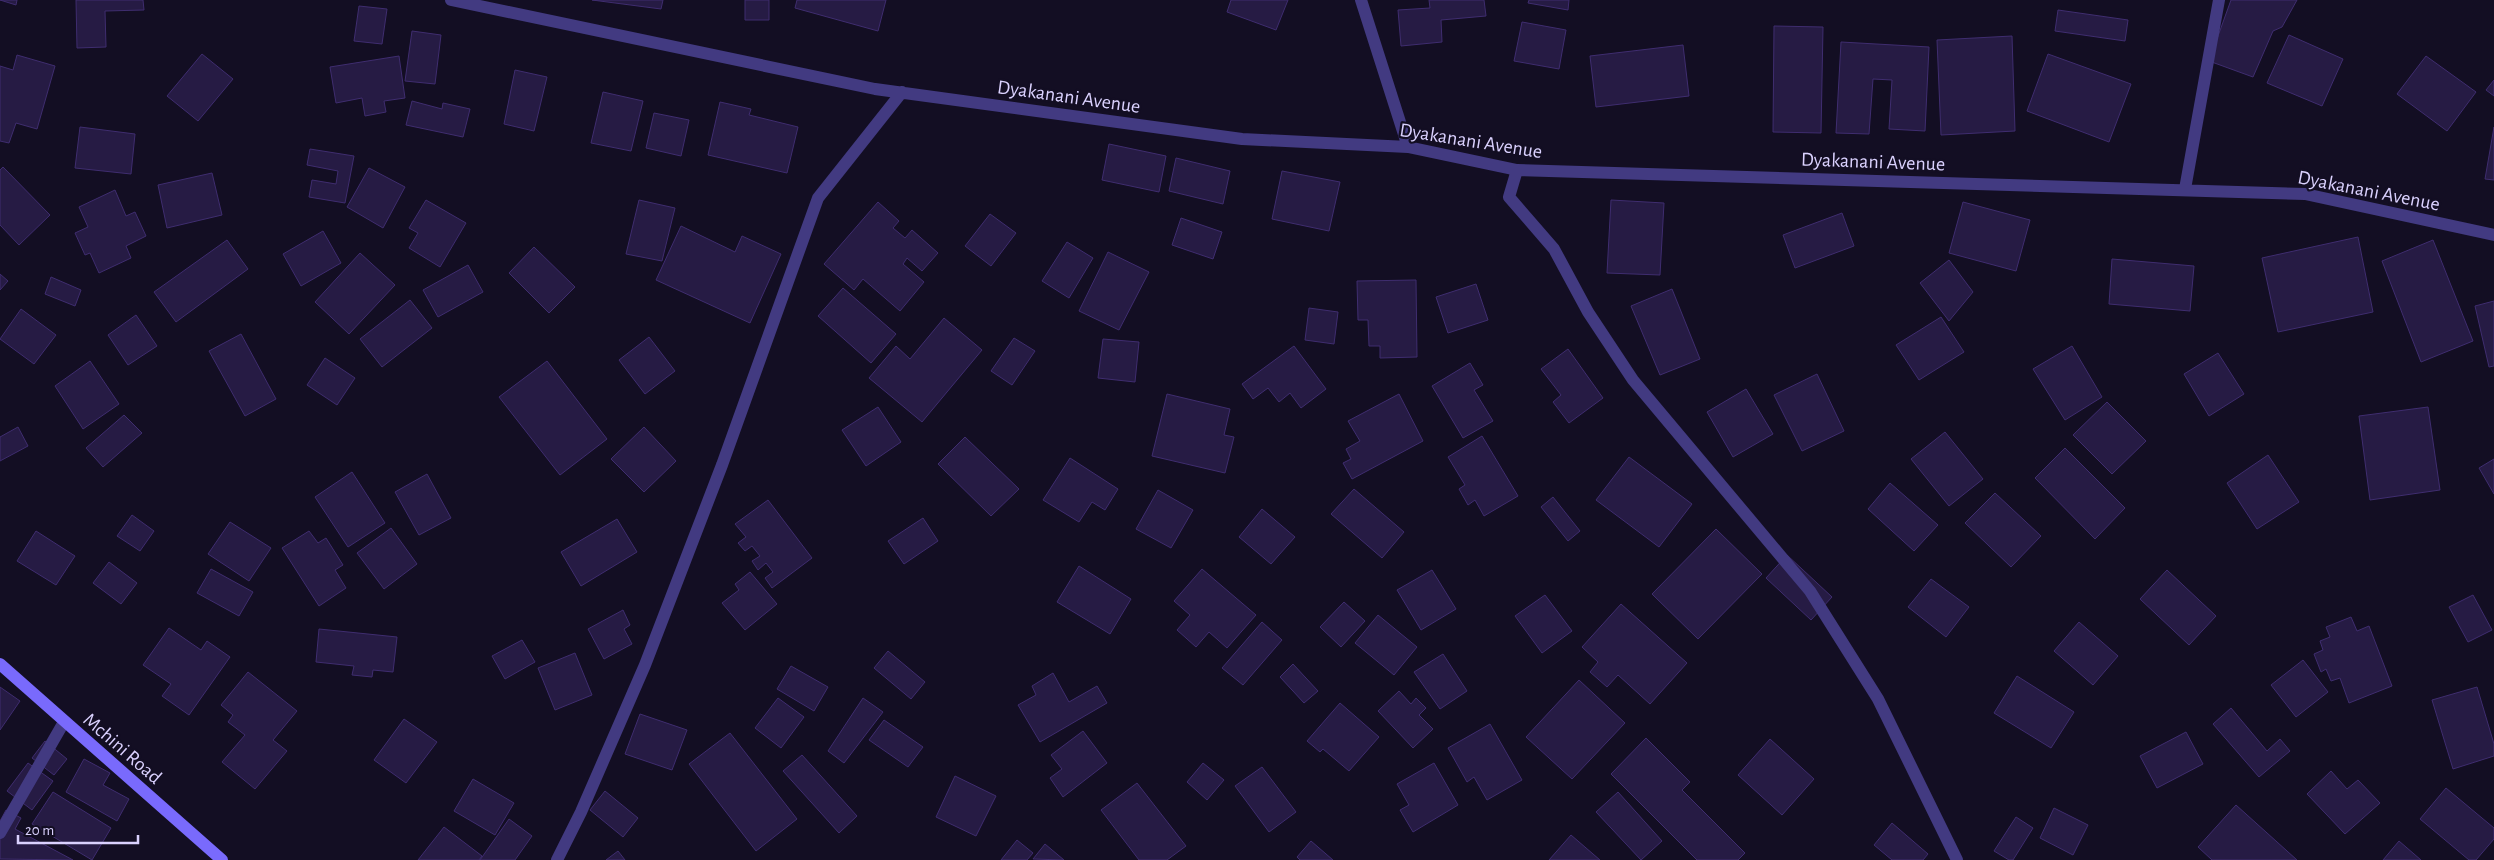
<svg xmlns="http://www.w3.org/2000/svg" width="2494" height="860" font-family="'Alegreya Sans',sans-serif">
  <rect width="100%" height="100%" fill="#130e23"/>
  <!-- building -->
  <path fill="#261b44" stroke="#3f2d6f" d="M0,0H17L16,5Z
    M76,0H143L144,10L105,11L106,47L77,48Z
    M592,0H663L661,9Z
    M745,0H769V20H745Z
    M797,0H886L878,31L795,8Z
    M1231,0H1288L1276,30L1227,12Z
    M1429,0H1484L1486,16L1441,20L1442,42L1401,46L1398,10L1430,8Z
    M1529,0H1569L1568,10L1528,3Z
    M2231,0H2297L2282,27L2273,31L2253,77L2209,61Z
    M359,6L387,9L382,44L354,41Z
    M2058,10L2128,20L2125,41L2055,31Z
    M1522,22L1566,30L1559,69L1514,61Z
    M1774,26L1823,27L1821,133L1773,132Z
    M412,31L441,35L435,84L405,81Z
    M2289,35L2343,59L2322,106L2267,83Z
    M2012,36L2015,131L1941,135L1937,40Z
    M1841,42L1929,47L1925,131L1889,129L1892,80L1873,79L1869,134L1836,133Z
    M1683,45L1689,96L1596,107L1590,56Z
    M202,54L233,79L198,121L167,96Z
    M2048,54L2131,84L2109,142L2027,111Z
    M17,55L55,66L37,129L16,123L9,143L0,141V66L13,70Z
    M399,56L405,98L384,101L386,112L365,116L362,98L336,103L330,67Z
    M2426,56L2476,92L2447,131L2397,94Z
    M515,70L547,77L534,131L504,124Z
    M2494,80V96L2486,90Z
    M603,92L643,101L631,151L591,143Z
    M412,101L442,109L443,103L470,109L463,137L406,125Z
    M720,102L751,109L749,115L798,127L787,173L708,155Z
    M654,113L689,120L681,156L646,148Z
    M80,127L135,134L131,174L75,168Z
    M2494,127V180L2485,179Z
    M1109,144L1166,156L1159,192L1102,180Z
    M310,149L354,156L345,203L309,197L312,180L336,184L338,171L307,165Z
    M1176,158L1230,171L1223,204L1169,191Z
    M3,167L50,215L19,245L0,225V170Z
    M369,168L405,187L383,228L347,207Z
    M1282,171L1340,182L1329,231L1272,219Z
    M212,173L222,215L167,228L158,185Z
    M115,190L126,216L135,212L146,236L126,246L131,258L99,273L90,253L85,255L75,233L88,227L79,207Z
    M426,200L466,223L440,267L409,248L418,233L409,228Z
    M639,200L675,208L662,261L626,254Z
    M1611,200L1664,203L1660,275L1607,273Z
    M878,202L899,221L893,228L905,238L912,230L938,253L922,271L907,258L903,264L924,282L900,311L863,279L854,290L824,264Z
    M1963,202L2030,220L2016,271L1949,253Z
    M1842,213L1854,246L1795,268L1783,235Z
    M990,214L1016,233L991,266L965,246Z
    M1181,218L1222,232L1213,259L1172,245Z
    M681,226L735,252L742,236L781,254L750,323L656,280Z
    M323,231L341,263L301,286L283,254Z
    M2358,237L2373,312L2278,332L2262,258Z
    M227,240L248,269L176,322L154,292Z
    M2433,240L2473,341L2421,362L2382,261Z
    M1067,242L1093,258L1069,298L1042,281Z
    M534,247L575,287L549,313L509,273Z
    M1108,252L1149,272L1119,330L1079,311Z
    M360,253L395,285L349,334L315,302Z
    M2112,259L2194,266L2190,311L2109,304Z
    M1949,260L1973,292L1949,321L1920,283Z
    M468,265L483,292L438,317L423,290Z
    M0,274L8,281L0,290Z
    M51,277L81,290L75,306L45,294Z
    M1416,280L1417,357L1380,358V346H1369L1368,320H1358L1357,281Z
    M1476,284L1488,320L1448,333L1436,297Z
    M843,288L896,334L871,363L818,316Z
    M1672,289L1700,359L1660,375L1631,306Z
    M410,300L432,328L382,367L360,339Z
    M2494,301V366L2489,367L2475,306Z
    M1309,308L1338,312L1334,344L1305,340Z
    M21,309L56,335L34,364L0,339Z
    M136,315L157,346L128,365L108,335Z
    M1941,317L1964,352L1919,380L1896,345Z
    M944,318L982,350L922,422L869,378L896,346L910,359Z
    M241,334L276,399L245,416L209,351Z
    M649,337L675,371L645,394L619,360Z
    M1014,338L1035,351L1012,385L991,371Z
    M1103,339L1139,342L1135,382L1098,378Z
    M1294,346L1326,389L1301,408L1290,393L1279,402L1268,388L1253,399L1242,384Z
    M2072,346L2102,397L2065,420L2033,369Z
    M1568,349L1603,398L1569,423L1553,402L1561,395L1541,369Z
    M2218,353L2244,394L2209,416L2184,374Z
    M325,358L355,378L337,405L307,385Z
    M90,361L119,404L83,429L55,386Z
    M547,361L607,439L560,475L499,397Z
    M1470,363L1483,385L1474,390L1493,421L1463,438L1432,386Z
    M1817,374L1844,431L1802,451L1774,395Z
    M1746,389L1773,434L1733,457L1707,412Z
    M1167,394L1230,409L1224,435L1234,437L1225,473L1152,456Z
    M1399,394L1423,441L1352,479L1343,463L1351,459L1346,449L1360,441L1348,421Z
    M2107,402L2146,441L2112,474L2073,435Z
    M878,407L901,442L866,466L842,430Z
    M2428,407L2440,490L2370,500L2359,416Z
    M124,415L142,433L103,467L86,448Z
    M18,427L28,446L0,461V437Z
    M644,427L676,461L644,492L611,459Z
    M1945,432L1983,479L1949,506L1911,459Z
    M1482,436L1518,496L1484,516L1475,500L1468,505L1459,489L1465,485L1448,457Z
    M965,437L1019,489L991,516L938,464Z
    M2065,448L2125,508L2095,539L2035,478Z
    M2268,455L2299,502L2257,529L2227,483Z
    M1629,457L1692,504L1659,547L1596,500Z
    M1070,458L1118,489L1105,510L1092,502L1079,522L1043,500Z
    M2494,459V494L2479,468Z
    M352,472L385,523L348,547L315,497Z
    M427,474L451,518L419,535L395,492Z
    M1890,483L1938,525L1914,551L1868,509Z
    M1354,489L1404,532L1382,558L1331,514Z
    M1158,490L1193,510L1171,548L1136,529Z
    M1995,493L2041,536L2011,567L1965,523Z
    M1553,497L1580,531L1568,541L1541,507Z
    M768,500L812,558L772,588L765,578L773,572L766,563L758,570L752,561L760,556L752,546L745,551L738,543L746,537L735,524Z
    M1262,509L1295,537L1271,564L1239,537Z
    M132,515L154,531L140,551L117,536Z
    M923,518L938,541L904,564L888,541Z
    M617,519L637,552L581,586L561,552Z
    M230,522L271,548L249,581L208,554Z
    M391,528L417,564L384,589L357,553Z
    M1716,529L1762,574L1698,639L1652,594Z
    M36,531L75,556L56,585L17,561Z
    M309,531L318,543L326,538L343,565L335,570L346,588L319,606L282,548Z
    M1787,555L1832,597L1811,620L1766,578Z
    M109,562L137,583L121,604L93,583Z
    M1079,566L1131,599L1110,634L1057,602Z
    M211,569L253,592L239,616L197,593Z
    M1202,569L1256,615L1227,648L1209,632L1196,647L1177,630L1190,615L1174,601Z
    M1432,570L1456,609L1421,630L1397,590Z
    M2167,570L2216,616L2189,645L2140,599Z
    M750,572L777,604L745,630L722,603L739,590L735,584Z
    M1931,579L1969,607L1946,637L1908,607Z
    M1545,595L1572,631L1542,653L1515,616Z
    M2473,595L2492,630L2468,642L2449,607Z
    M1344,602L1365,621L1341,647L1320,627Z
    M1621,604L1687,663L1650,704L1618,675L1607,687L1590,672L1598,662L1582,647Z
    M623,610L630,625L624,629L632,644L604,659L588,629Z
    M1378,615L1417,647L1394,675L1355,643Z
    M2351,617L2357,631L2369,626L2392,686L2349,703L2340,678L2331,681L2326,669L2321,672L2314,654L2323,650L2320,641L2330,637L2326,627Z
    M1262,622L1282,640L1243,685L1222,668Z
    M2079,622L2118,656L2093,685L2054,651Z
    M169,628L201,650L207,641L230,657L189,715L162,696L171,684L143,665Z
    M319,629L397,637L393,672L373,670L372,677L352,675L354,666L316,662Z
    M522,640L535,662L505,679L492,656Z
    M888,651L925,682L911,699L874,668Z
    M575,653L592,695L555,710L538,668Z
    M1443,654L1467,691L1440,709L1414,672Z
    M2303,660L2328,692L2296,717L2271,685Z
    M1293,664L1318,691L1304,703L1280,677Z
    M791,666L828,687L814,711L777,689Z
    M248,672L297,711L273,740L287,751L255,789L222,762L245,735L228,722L233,715L221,705Z
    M1053,673L1069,702L1097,686L1107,703L1040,742L1018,705L1036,695L1032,686Z
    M2017,676L2074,712L2051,748L1994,713Z
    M1579,680L1625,723L1572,779L1526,737Z
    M0,687L20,701L0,730Z
    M2477,687L2494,744V756L2453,769L2432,700Z
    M1399,691L1411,704L1416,698L1426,708L1419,715L1433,729L1413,748L1378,711Z
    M778,698L804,717L781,748L755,728Z
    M863,698L883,712L844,763L828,751Z
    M1340,703L1379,737L1349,771L1323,749L1320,752L1307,741Z
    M2231,708L2267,751L2280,739L2290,751L2259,777L2213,724Z
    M640,714L687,730L672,770L625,754Z
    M404,719L437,742L406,783L374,760Z
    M884,720L923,747L908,767L869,740Z
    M1490,724L1522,780L1487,800L1474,777L1467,782L1448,748Z
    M1083,731L1107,763L1063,797L1050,778L1062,769L1051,755Z
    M2186,732L2203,764L2157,788L2140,756Z
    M730,733L797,819L756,851L689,764Z
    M1646,738L1690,782L1682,790L1745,853L1738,860H1697L1611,774Z
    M1770,739L1814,779L1782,815L1738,775Z
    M45,741L67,759L54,775L32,758Z
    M802,755L857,816L839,833L783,771Z
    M84,759L110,773L103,785L129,799L117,821L66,792Z
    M28,763L53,781L32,810L7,791Z
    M1203,763L1224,780L1207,800L1187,782Z
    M1434,763L1458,805L1413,832L1400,810L1409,805L1397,784Z
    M1262,767L1296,812L1269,832L1235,786Z
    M2331,771L2347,789L2358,780L2380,803L2345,834L2307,794Z
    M955,776L996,796L976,836L936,817Z
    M473,779L514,803L495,835L454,811Z
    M1137,783L1186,846L1167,860H1139L1101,810Z
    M2446,788L2494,828V839L2476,860H2469L2420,819Z
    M605,791L638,818L623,837L590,810Z
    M53,792L111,828L92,860L32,824Z
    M1618,792L1662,841L1641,860L1596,812Z
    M2236,805L2297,860H2212L2198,847Z
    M2054,808L2088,825L2073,855L2040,838Z
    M6,810L21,818L15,829L73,860L0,859V821Z
    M2016,817L2033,828L2013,860H2009L1994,851Z
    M509,819L532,836L515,860H480Z
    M1892,823L1928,854L1923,860H1892L1874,845Z
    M444,827L482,856L479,860H418Z
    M1571,835L1600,860H1549Z
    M1017,840L1033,853L1027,860H1001Z
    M1311,841L1333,860H1300L1297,857Z
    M2399,841L2421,860H2383Z
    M1045,844L1064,860L1033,859Z
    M618,851L625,860H606Z"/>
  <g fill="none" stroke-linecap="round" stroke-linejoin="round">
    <!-- street -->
    <path stroke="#423a81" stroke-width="12" d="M451,0L875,89L1242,139L1408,147L1517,170L2305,194L2494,235
      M1361,0L1408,147
      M1517,170L1509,197L1554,249L1588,312L1633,380L1810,591L1878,699L1957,860
      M2185,189L2219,0
      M0,833L64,722
      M557,860L581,812L645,665L722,465L818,198L902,92"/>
    <!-- secondary -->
    <path stroke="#796afc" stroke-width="12" d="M0,664L222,860"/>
  </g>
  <g text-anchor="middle" stroke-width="4.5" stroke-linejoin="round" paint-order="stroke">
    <!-- street labels -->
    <g font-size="20" fill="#dad1fe" stroke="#130e23">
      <text transform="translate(1069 96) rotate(8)" y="7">Dyakanani Avenue</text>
      <text transform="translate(1471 140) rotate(9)" y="7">Dyakanani Avenue</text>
      <text transform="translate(1873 161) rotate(2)" y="7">Dyakanani Avenue</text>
      <text transform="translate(2369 190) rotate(11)" y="7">Dyakanani Avenue</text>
      <text transform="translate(123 748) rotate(41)" y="7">Mchini Road</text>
    </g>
  </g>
  <!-- scale -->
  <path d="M18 835v8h120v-8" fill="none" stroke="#dad1fe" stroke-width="2.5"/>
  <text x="25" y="835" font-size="15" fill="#dad1fe" stroke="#130e23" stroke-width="4" paint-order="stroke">20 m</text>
</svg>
